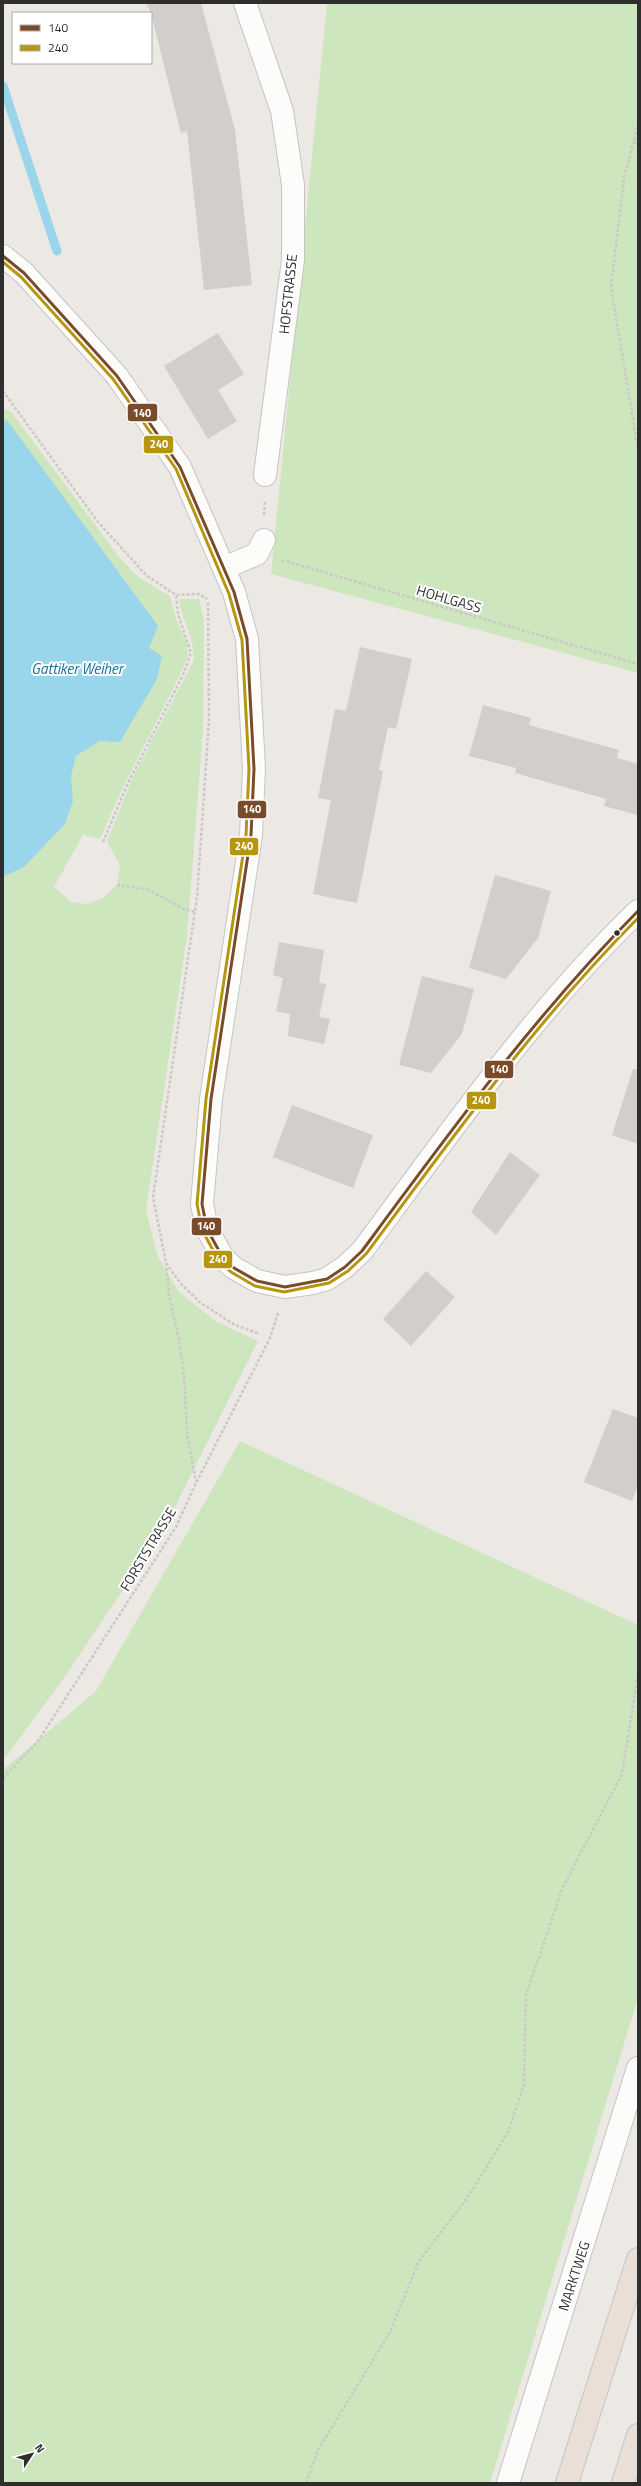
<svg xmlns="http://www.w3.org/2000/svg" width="641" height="2486" font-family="'Titillium Web',sans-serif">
  <rect width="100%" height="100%" fill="#ece8e4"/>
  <!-- green -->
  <path fill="#cee6be" d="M327,3H638V673L271,574Z
    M6,409L12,413L119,557L139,578L170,596L176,619L187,643L188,655L183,669L123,787L100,839L83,835L54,887L71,902L87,904L103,898L117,885L120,865L107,842L132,779L194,660C194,635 182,622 179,599H199L204,620L203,731L187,936L146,1210L158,1257L179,1292L215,1321L258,1341L165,1527L71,1668L3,1761V877L24,867L73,801L70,776L76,756L100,741L148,648L7,421H3V412Z
    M240,1441L638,1625V1998L490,2483H3V1770L96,1691Z"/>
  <!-- water -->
  <path fill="#99d6ec" d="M7,420L158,626L149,648L162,656L157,679L120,742L100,741L76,756L71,776L73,801L65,824L24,867L3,877V421Z"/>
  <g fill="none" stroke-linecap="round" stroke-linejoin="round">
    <!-- stream -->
    <path stroke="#99d6ec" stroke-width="9" d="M3,86L57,251"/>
  </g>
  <!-- building -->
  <path fill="#d1cecb" d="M146,3H201L235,130L252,285L204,290L187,131L181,133L151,13Z
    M218,333L244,374L218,390L237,421L208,439L164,366Z
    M360,647L412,659L396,729L388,727L379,770L383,771L357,903L313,894L331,800L318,798L335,709L346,711Z
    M483,705L531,718L529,725L619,750L617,758L638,764V815L604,806L606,799L515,773L516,768L469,756Z
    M495,875L551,891L538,938L506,979L469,968Z
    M279,942L324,950L319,983L326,984L319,1017L330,1019L324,1044L288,1036L290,1014L276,1011L283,978L273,975Z
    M422,976L474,989L462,1034L431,1073L399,1065Z
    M633,1069H638V1144L612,1135Z
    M292,1105L373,1135L353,1188L273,1157Z
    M510,1152L540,1175L496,1235L471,1212Z
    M426,1271L455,1297L411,1346L383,1319Z
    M613,1409L638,1418V1485L632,1501L584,1482Z"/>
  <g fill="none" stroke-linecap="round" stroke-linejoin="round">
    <defs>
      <path id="minor" d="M245,3L282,111L293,185V260L265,475
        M224,568L257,554L264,540
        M508,2483L638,2068"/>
      <path id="secondary" d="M3,256L24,273L117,376L180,467L234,592L247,639L254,769L251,835L211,1099L202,1204L207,1229L223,1258L234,1268L257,1281L285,1287L313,1283L327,1279L345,1267L362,1251C449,1134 533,1012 638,911"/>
      <path id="motorway" d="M567,2483L638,2259
        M623,2483L638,2435"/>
    </defs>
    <!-- minor casing -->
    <use href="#minor" stroke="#c5c4c5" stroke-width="24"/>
    <!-- secondary casing -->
    <use href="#secondary" stroke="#c5c4c5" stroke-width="24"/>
    <!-- motorway casing -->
    <use href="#motorway" stroke="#c6c5c4" stroke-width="24"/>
    <!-- path -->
    <path stroke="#c9c9c8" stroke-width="2.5" stroke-dasharray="3 2" stroke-linecap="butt" d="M638,122L634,140L638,148
      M638,139L634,140L624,178L611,287L638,450
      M3,391L98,522L146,575L176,595L199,594L207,599
      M264,515L265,500
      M282,560L638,664
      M208,603L209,720L197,897L153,1197L166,1263L181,1284L201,1303L235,1325L260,1334
      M103,842L127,785L183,675L191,653L178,614L176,595
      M117,885L149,890L184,909L195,912
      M166,1263L169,1295L179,1340L184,1373L187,1433L196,1482
      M3,1778L38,1741L176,1527L196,1483L270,1338L278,1313
      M306,2483L318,2450L390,2332L419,2261L468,2197L508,2132L524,2084L526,1995L562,1889L622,1774L638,1673"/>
    <!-- minor -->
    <use href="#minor" stroke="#fcfcfb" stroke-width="22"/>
    <!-- secondary -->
    <use href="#secondary" stroke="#fcfcfb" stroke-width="22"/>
    <!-- motorway -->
    <use href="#motorway" stroke="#eadfd6" stroke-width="22"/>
    <defs>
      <path id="bus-1" d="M3,256L24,273L117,376L180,467L234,592L247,639L254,769L251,835L211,1099L202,1204L207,1229L223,1258L234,1268L257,1281L285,1287L327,1279L345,1267L362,1251C449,1133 535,1015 638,911"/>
      <path id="bus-2" d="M3,262L21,277L113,379L176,469L229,594L242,640L249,769L246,835L206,1099L197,1204L202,1230L219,1261L231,1272L255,1286L284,1292L329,1283L348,1271L366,1254C452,1138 536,1021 638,918"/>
    </defs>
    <!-- bus-1 casing -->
    <use href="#bus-1" stroke="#fff" stroke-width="6"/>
    <!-- bus-2 casing -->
    <use href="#bus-2" stroke="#fff" stroke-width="6"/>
    <!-- bus-1 -->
    <use href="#bus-1" stroke="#7a4b2a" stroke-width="3"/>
    <!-- bus-2 -->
    <use href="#bus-2" stroke="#b69510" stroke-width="3"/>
  </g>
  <!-- markers -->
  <circle fill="#2e2e2e" stroke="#fff" stroke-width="1.5" cx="617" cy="933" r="3.5"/>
  <g text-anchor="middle" stroke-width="4" stroke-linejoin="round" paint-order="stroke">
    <!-- street labels -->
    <g font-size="14" fill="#2e2e2e" stroke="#fff">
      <text transform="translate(288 294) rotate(-84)" y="5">HOFSTRASSE</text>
      <text transform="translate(449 599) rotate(16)" y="5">HOHLGASS</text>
      <text transform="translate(148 1549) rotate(-59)" y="5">FORSTSTRASSE</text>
      <text transform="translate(574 2276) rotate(-72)" y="5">MARKTWEG</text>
    </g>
    <!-- water labels -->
    <g font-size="15" font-style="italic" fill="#0d6fa3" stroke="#fff">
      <text x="77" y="674">Gattiker Weiher</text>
    </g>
  </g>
  <g stroke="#fff" stroke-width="1.5">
    <rect x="127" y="403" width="31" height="19" rx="4" fill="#7a4b2a"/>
    <rect x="143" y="435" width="31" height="19" rx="4" fill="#b69510"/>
    <rect x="237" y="800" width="30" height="19" rx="4" fill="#7a4b2a"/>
    <rect x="229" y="837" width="30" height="19" rx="4" fill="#b69510"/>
    <rect x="484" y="1060" width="30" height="19" rx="4" fill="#7a4b2a"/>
    <rect x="466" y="1091" width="31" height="19" rx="4" fill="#b69510"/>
    <rect x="191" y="1217" width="31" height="19" rx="4" fill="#7a4b2a"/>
    <rect x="203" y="1250" width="30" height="19" rx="4" fill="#b69510"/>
  </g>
  <g font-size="11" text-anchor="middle" font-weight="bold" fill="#fff">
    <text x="142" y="417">140</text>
    <text x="159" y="448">240</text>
    <text x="252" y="813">140</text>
    <text x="244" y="850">240</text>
    <text x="499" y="1073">140</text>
    <text x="481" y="1104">240</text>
    <text x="206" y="1230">140</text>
    <text x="218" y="1263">240</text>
  </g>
  <!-- border -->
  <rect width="641" height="2486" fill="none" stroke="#2e2e2e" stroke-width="8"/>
  <!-- legend -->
  <rect x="12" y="12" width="140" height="52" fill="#ffffff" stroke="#ababab"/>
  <rect x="20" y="25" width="20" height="6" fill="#7a4b2a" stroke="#ababab"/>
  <text x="48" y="32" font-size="12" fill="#2e2e2e">140</text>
  <rect x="20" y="45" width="20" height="6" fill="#b69510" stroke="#ababab"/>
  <text x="48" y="52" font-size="12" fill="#2e2e2e">240</text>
  <!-- north arrow -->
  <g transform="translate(32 2454) rotate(54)" stroke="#ffffff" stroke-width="3" paint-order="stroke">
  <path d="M0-3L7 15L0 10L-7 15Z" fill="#2e2e2e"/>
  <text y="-6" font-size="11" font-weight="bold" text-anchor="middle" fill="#2e2e2e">N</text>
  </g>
</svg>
